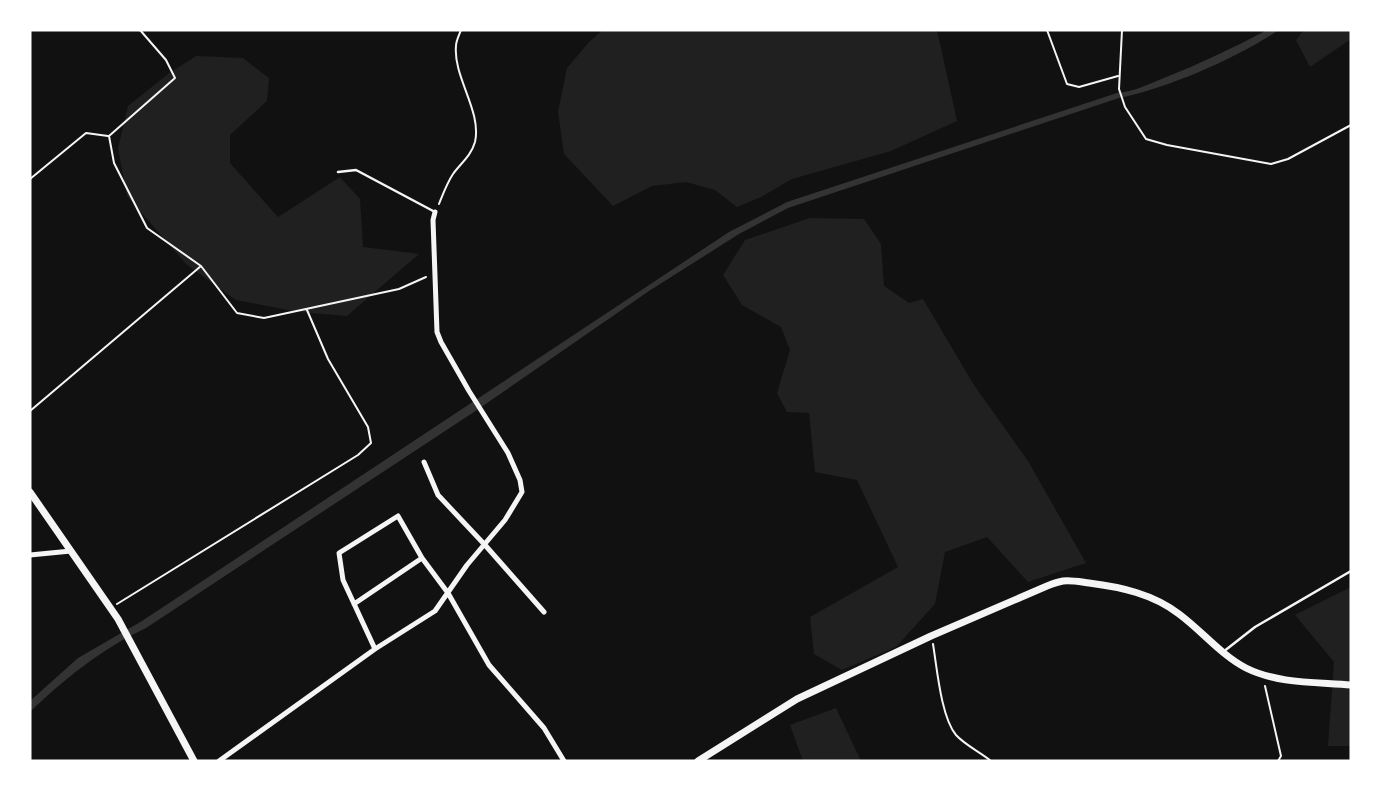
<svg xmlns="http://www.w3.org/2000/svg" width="1381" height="791" font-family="Ubuntu,sans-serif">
  <rect width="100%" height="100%" fill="#111"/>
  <!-- green -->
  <path fill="#202020" d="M603,30H937L957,121L891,151L792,179L761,197L737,207L715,190L686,182L652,186L613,206L564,154L558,112L567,68L589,42Z
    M1304,30H1351V39L1310,67L1296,40Z
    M196,56L243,58L269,78L267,101L230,135V163L278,217L340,177L360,199L363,247L419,254L347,316L299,312L236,300L186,264L127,196L118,148L128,106L168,74Z
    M810,218L864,219L881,244L884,286L909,303L923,299L974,385L1028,461L1086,563L1028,582L987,537L945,552L935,604L896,647L842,670L814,654L810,617L898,567L857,480L815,472L809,413L787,412L777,393L790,350L781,327L742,305L723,275L745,240Z
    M1351,587V746H1328L1334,662L1295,615Z
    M836,708L861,761H803L790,725Z"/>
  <!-- water -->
  <path fill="#333" d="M1267,30H1279C1234,59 1171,87 1119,98L788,208L739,234L649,291L477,410L146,628C103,648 64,679 30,712V701L78,658L142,621L729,232L787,202L1117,93C1133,92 1149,84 1164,78C1199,64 1233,48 1267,30Z"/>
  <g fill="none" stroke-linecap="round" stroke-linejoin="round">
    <!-- path -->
    <path stroke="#f5f5f5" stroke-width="2" d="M140,30L166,60L175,78L109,136L114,163L147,228L201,266
      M1047,30L1067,84L1079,87L1118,76
      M1122,30L1119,89L1125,107L1146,139L1167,145L1271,164L1288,159L1351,125
      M30,179L86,133L108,136
      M439,204C443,194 447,183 453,174C461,163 471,156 475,142C482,111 453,77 456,46C456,41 459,35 461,30
      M30,411L201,266L237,313L264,318L399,289L426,277
      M117,604L358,455L371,443L368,427L328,359L307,310
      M933,644C937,668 941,717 956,735C965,745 980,752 991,761
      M1265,686L1281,756L1278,761"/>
    <!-- service -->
    <path stroke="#f5f5f5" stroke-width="2.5" d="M338,172L356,170L435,212
      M1223,652L1255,627L1351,571"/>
    <!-- minor -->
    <path stroke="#f5f5f5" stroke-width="5" d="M424,462L438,495L485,545L544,612
      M30,555L71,551
      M354,604L422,558
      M375,649L343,580L339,553L398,516L422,558L448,593L489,665L544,728L564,761
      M219,761L375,649L435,611L467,565L505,520L522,492L520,480L508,453L469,391L441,342L437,332L433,220L435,212"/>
    <!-- tertiary -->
    <path stroke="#f5f5f5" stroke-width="7" d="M30,492L118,619L194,761
      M698,761L797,699L931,636L1047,586C1052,584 1057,582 1063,581C1071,580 1081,582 1089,583C1121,587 1153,594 1179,614C1202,631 1221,655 1246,668C1278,684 1316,682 1351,685"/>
  </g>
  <!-- border -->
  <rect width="1381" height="791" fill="none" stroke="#ffffff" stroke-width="63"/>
</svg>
